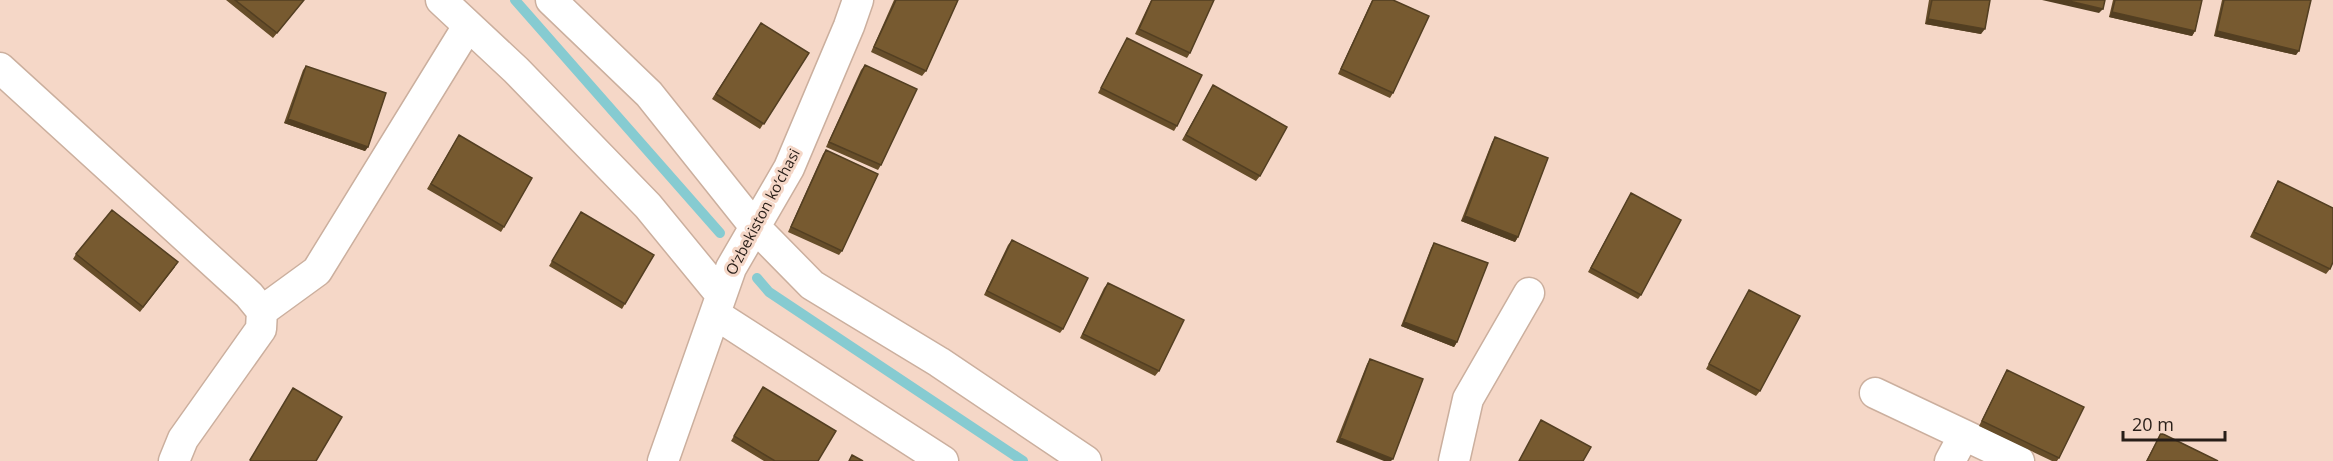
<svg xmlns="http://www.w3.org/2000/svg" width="2333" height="461" font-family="'Open Sans',sans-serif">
  <rect width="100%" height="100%" fill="#f5d7c7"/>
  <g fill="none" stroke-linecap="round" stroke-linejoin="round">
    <!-- stream -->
    <path stroke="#86cbd1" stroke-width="10" d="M515,0L720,233
      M757,278L769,292L1023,461"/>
    <defs>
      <path id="minor" d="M441,0L516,70L648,206L721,295
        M551,0L649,94L755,227L812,285L939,362L1086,461
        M0,68L249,295L262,311L261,329L183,439L174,461
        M262,311L317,271L468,26
        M715,314L943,461
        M1875,393L2019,461
        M663,461L731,268L789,168L849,26L858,0
        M1454,461L1468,399L1529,293
        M1950,461L1964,435"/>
    </defs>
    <!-- minor casing -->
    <use href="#minor" stroke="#cbaf9e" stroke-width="33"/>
    <!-- minor -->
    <use href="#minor" stroke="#fff" stroke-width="30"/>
  </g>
  <!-- wall -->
  <path fill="#664d29" d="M226,0H304L273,38Z
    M894,0H958L926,71L922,76L871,52Z
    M1151,0H1214L1190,53L1187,58L1135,34Z
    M1372,0H1393V93L1390,98L1338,74Z
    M1929,0H1990L1981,34L1925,24Z
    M2113,0H2202L2195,31L2192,36L2109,17Z
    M2222,0H2311L2296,55L2214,36Z
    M761,23L809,53L760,129L712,99Z
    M1127,38L1177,126L1174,131L1098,93Z
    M865,65L881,165L878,170L826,147L861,70Z
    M306,66L368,147L365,151L284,123L303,70Z
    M1213,85L1260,176L1256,181L1182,140Z
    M459,135L504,227L501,232L427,189Z
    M1495,137L1518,237L1515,242L1461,221L1492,142Z
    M826,150L842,251L839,255L788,232L823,154Z
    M2278,181L2330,269L2326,274L2250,237L2275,186Z
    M1631,193L1641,295L1638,299L1588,272Z
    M578,217L625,304L622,309L549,266Z
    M1012,240L1063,329L1060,333L984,295L1008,245Z
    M1434,243L1457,342L1454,347L1401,326L1431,248Z
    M76,254L175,267L140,312L73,259Z
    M1108,283L1159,371L1155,376L1080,338L1104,288Z
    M1749,290L1760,391L1756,396L1706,369Z
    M1370,359L1393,459L1336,442L1367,364Z
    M2007,370L2059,458L2057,461H2052L1979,426L2004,375Z
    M763,387L818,461H764L731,441Z
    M2161,433L2218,461H2146Z"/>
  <!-- shaded-wall -->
  <path fill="#533f22" d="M2042,0H2065L2103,9L2099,13Z
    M2112,12L2195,31L2192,36L2109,17Z
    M1928,19L1985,29L1981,34L1925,24Z
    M2217,31L2299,51L2296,55L2214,36Z
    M288,119L368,147L365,151L284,123Z
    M1465,216L1518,237L1515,242L1461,221Z
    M1404,322L1457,342L1454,347L1401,326Z
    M1340,438L1393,459L1391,461H1384L1336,442Z"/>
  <!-- building -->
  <path fill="#775a30" stroke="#533f22" stroke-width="1.5" d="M235,0H304L277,33Z
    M896,0H958L926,71L874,47Z
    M1152,0H1214L1190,53L1139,29Z
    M1373,0H1393L1429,16L1393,93L1341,69Z
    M1932,0H1990L1985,29L1928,19Z
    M2065,0H2105L2103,9Z
    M2115,0H2202L2195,31L2112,12Z
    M2224,0H2311L2299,51L2217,31Z
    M761,23L809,53L764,124L716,94Z
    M1127,38L1202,75L1177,126L1101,88Z
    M865,65L917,89L881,165L829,142Z
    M306,66L386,93L368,147L288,119Z
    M1213,85L1287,127L1260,176L1186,135Z
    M459,135L532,178L504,227L431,184Z
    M1495,137L1548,158L1518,237L1465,216Z
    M826,150L878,174L842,251L791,227Z
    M2278,181L2333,208V262L2330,269L2254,232Z
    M1631,193L1681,220L1641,295L1591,268Z
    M112,210L178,262L143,307L76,254Z
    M581,212L654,255L625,304L552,261Z
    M1012,240L1088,278L1063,329L987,291Z
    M1434,243L1488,263L1457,342L1404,322Z
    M1108,283L1184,320L1159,371L1083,334Z
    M1749,290L1800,316L1760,391L1709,364Z
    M1370,359L1423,379L1393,459L1340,438Z
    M2007,370L2084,407L2059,458L1982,421Z
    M763,387L836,431L818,461H775L734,436Z
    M293,388L342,417L316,461H251L250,460Z
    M1541,420L1591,447L1583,461H1519Z
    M2161,433L2218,461H2147Z
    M852,455L863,461H849Z"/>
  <g text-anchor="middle" stroke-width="6" stroke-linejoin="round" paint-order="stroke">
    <!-- street labels -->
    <g font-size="15" fill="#281e18" stroke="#f5d7c7">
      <text transform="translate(763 212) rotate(-62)" y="5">O‘zbekiston ko‘chasi</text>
    </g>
  </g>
  <!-- scale -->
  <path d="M2123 431v9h102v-9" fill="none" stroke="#281e18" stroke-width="3"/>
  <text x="2132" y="431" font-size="18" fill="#281e18" stroke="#f5d7c7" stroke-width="4.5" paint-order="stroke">20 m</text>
</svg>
